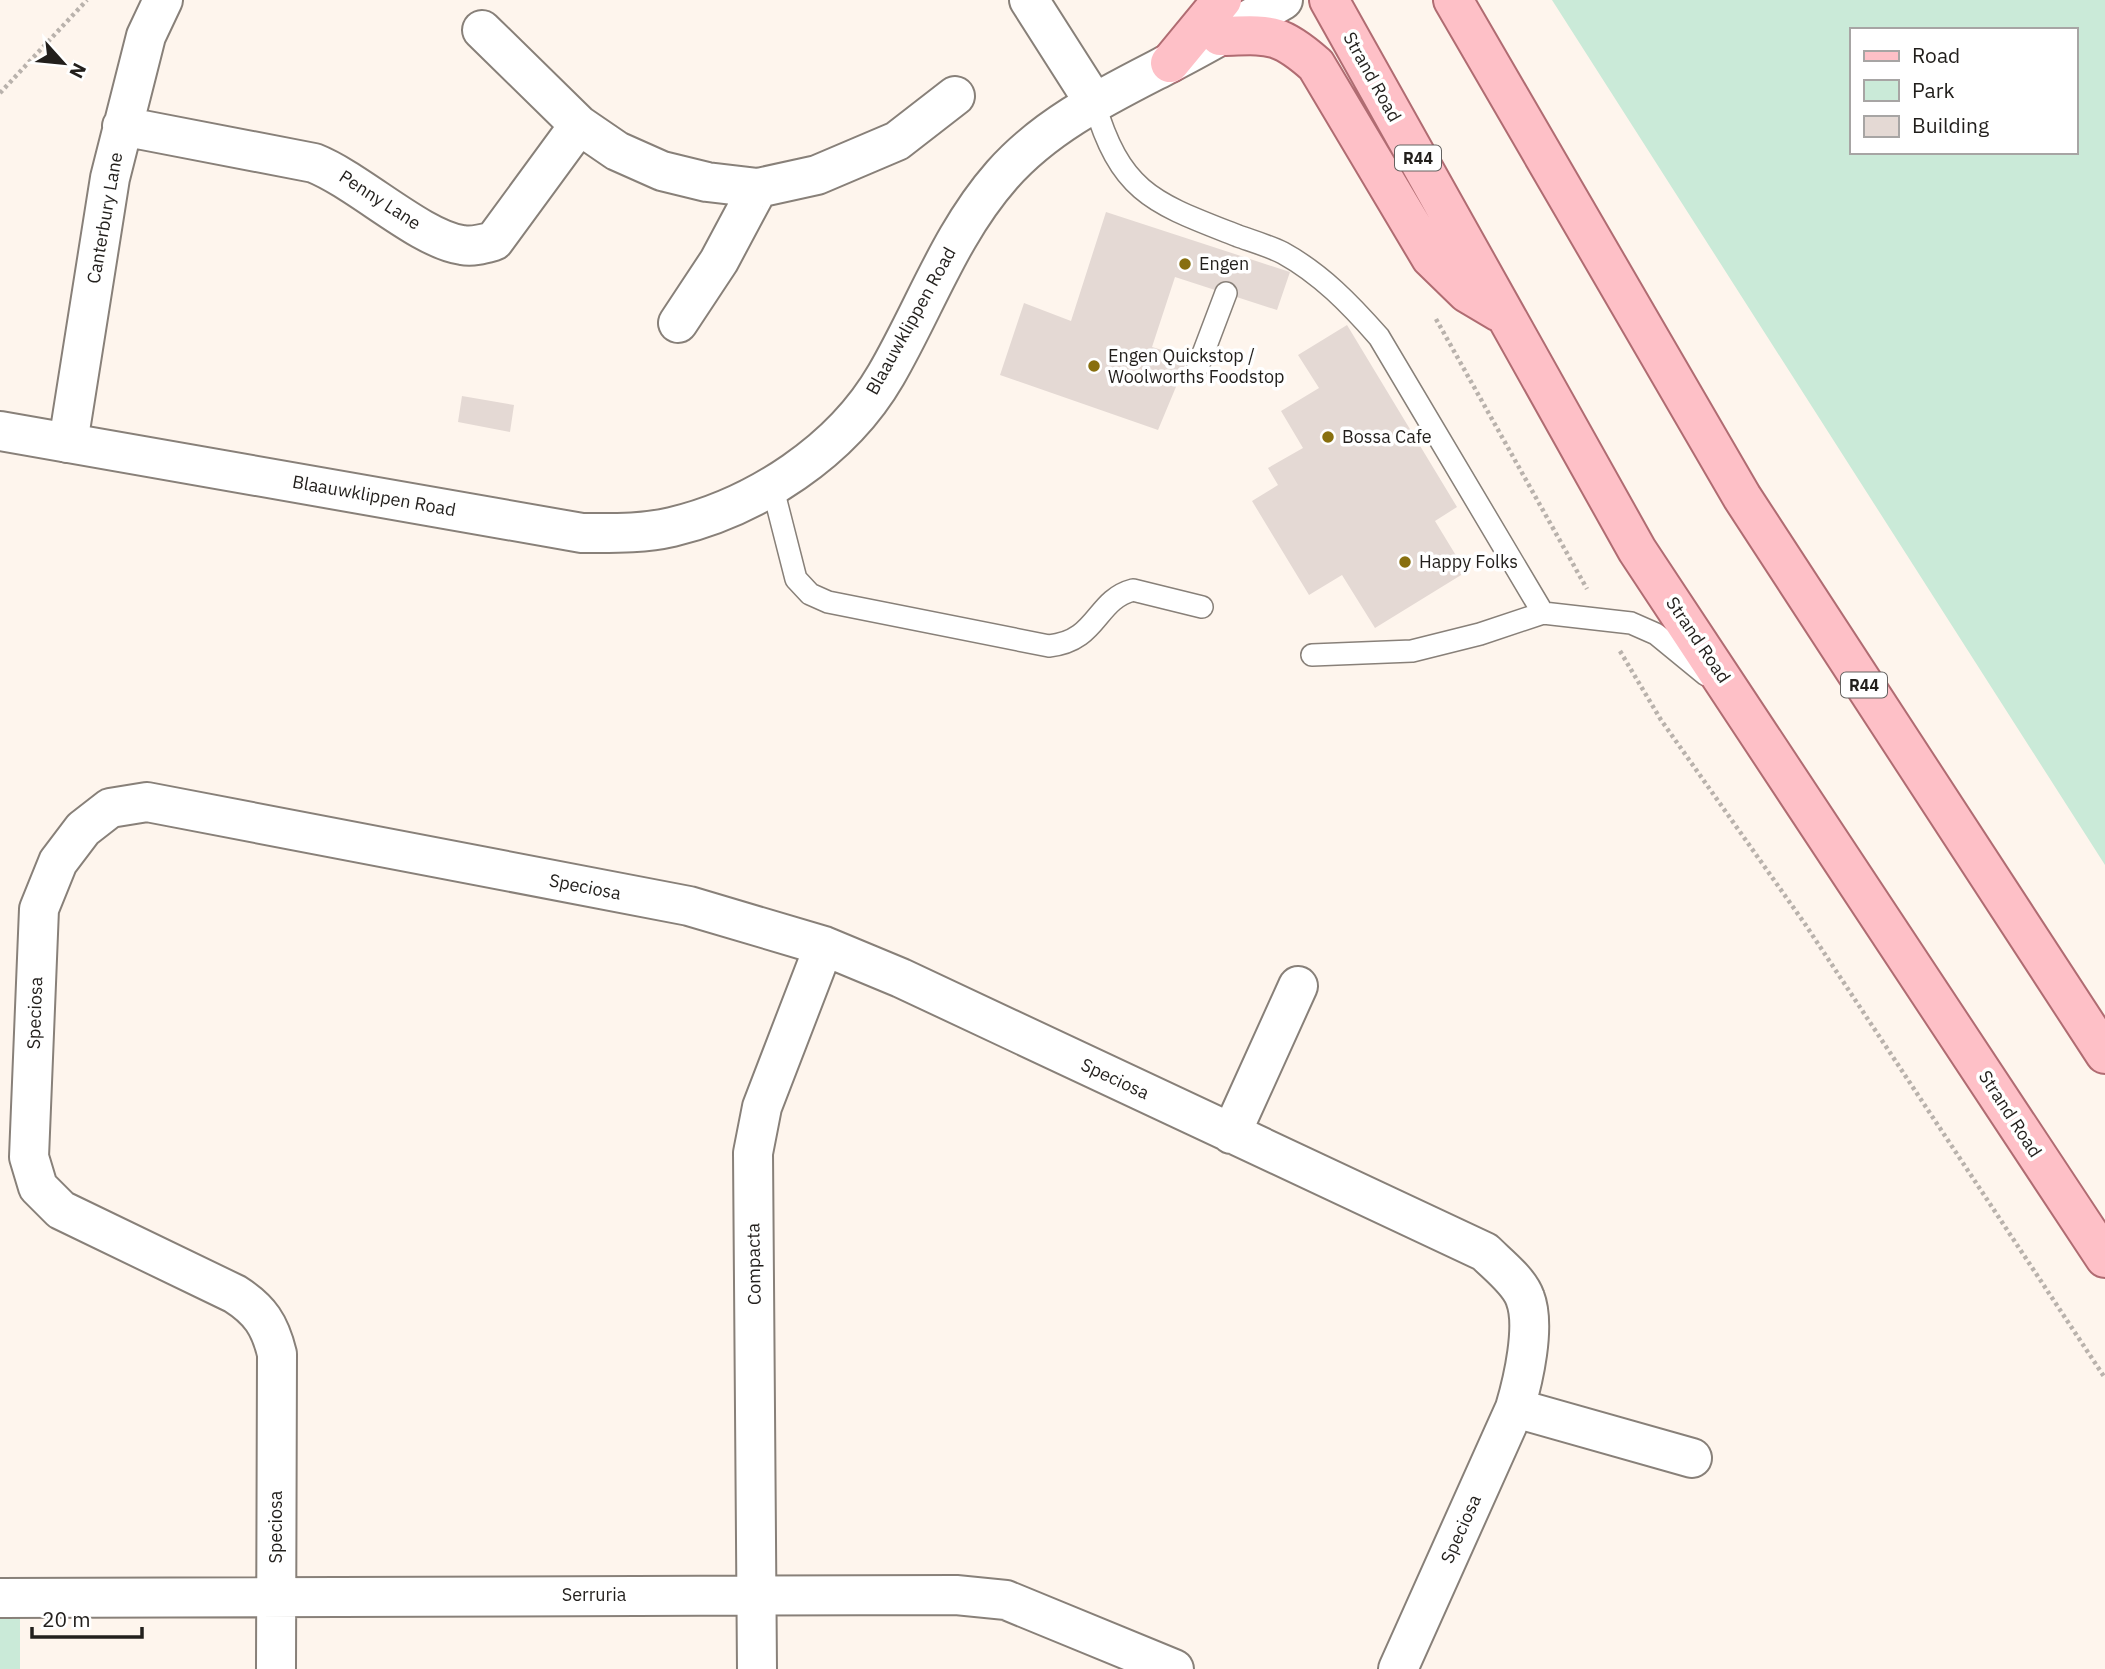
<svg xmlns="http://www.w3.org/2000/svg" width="2105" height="1669" font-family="'IBM Plex Sans',sans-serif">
  <rect width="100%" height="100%" fill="#fef5ed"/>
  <!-- green -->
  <path fill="#caead8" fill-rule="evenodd" d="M1552,0H2105V865ZM1851,30H2075V152H1851Z
    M0,1598H20V1669H0Z"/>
  <!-- building -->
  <path fill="#e4d9d4" d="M1106,212L1290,272L1277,310L1175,277L1152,347L1188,358L1158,430L1000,375L1024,303L1071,321Z
    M1347,325L1457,507L1435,521L1466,572L1375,628L1342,575L1309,595L1252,501L1278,485L1268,468L1303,448L1281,411L1319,388L1298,355Z
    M462,396L514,405L510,432L458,422Z"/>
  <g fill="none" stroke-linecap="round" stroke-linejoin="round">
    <defs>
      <path id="service" d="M1094,102C1121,194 1154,203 1238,236C1252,241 1269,246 1283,253C1321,274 1350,304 1379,337L1543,613
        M1198,367L1226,293
        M772,485L796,579L810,594L828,602L1049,646C1098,641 1095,600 1133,590L1202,607
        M1312,655L1412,651L1480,634L1543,613L1631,623L1656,634L1706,675"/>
      <path id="minor" d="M1029,0L1094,102
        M482,30L579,125L617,151L662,171L707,182L758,188L817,175L897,141L955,96
        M122,126L314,163C359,181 420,239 462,245C473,247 483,244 494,241L579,125
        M678,323L719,261L758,188
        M68,443L110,178L146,36L163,0
        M1231,1134L1298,986
        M1515,1408L1692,1458
        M0,1598L956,1595L1006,1600L1174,1669
        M276,1669L277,1354C270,1325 260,1310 235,1294L61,1210L38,1187L29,1157L39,909L58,862L83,829L110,808L147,802L689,906L824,946L901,978L1485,1252C1498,1265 1519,1281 1525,1298C1536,1326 1523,1381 1515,1408L1398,1669
        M757,1669L753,1153L762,1107L824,946"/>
      <path id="tertiary" d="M0,431L582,533C612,533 642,534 672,527C756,507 842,451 886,375C925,308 950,234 1002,175C1047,124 1108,95 1168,64C1207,44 1245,22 1283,0"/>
      <path id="primary" d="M1329,0L1637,550L2105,1258
        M1453,0L1742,497L2105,1054
        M1220,36C1268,35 1278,31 1316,65L1431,258L1467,293L1499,312
        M1170,63L1222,0"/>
    </defs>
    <!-- service casing -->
    <use href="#service" stroke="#888079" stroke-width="24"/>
    <!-- minor casing -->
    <use href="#minor" stroke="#888079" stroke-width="42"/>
    <!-- tertiary casing -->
    <use href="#tertiary" stroke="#888079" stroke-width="42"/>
    <!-- primary casing -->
    <use href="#primary" stroke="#b06c72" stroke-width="42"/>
    <!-- path -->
    <path stroke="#b9b2ac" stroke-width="4.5" stroke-dasharray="3.5 3.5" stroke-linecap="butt" d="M0,93L87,0
      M1436,319L1587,589
      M1620,651L1661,720L1805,924L2105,1378"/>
    <!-- service -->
    <use href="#service" stroke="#fff" stroke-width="21"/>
    <!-- minor -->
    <use href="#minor" stroke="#fff" stroke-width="38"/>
    <!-- tertiary -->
    <use href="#tertiary" stroke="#fff" stroke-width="38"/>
    <!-- primary -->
    <use href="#primary" stroke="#fec0c7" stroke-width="38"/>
  </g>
  <!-- markers -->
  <g fill="#886f0f" stroke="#fff" stroke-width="2.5">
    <circle cx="1185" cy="264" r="7"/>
    <circle cx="1094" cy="366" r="7"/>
    <circle cx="1328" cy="437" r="7"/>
    <circle cx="1405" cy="562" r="7"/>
  </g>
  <g text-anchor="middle" stroke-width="7" stroke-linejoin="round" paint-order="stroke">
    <!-- shield labels -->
    <g fill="#fff" stroke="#646260" stroke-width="2">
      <rect x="1395" y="145.5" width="46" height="25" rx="5"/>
      <rect x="1841" y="672.5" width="46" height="25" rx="5"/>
    </g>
    <g font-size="16" font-weight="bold" fill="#221f1c">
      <text x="1418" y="164">R44</text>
      <text x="1864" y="691">R44</text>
    </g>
    <!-- street labels -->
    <g font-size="18" fill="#221f1c" stroke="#fff">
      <text transform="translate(1372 77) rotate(61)" y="6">Strand Road</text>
      <text transform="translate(380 200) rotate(33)" y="6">Penny Lane</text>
      <text transform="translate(105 218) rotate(-80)" y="6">Canterbury Lane</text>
      <text transform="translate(911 321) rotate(-61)" y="6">Blaauwklippen Road</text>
      <text transform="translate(374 496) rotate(10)" y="6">Blaauwklippen Road</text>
      <text transform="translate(1698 640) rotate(56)" y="6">Strand Road</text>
      <text transform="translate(585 887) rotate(11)" y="6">Speciosa</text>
      <text transform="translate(35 1013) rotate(-88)" y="6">Speciosa</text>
      <text transform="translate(1115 1079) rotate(25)" y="6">Speciosa</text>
      <text transform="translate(2010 1114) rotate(57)" y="6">Strand Road</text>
      <text transform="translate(754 1264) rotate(-91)" y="6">Compacta</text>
      <text transform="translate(276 1527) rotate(-90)" y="6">Speciosa</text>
      <text transform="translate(1461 1529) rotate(-66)" y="6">Speciosa</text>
      <text x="594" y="1601">Serruria</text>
    </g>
    <!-- poi labels -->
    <g font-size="18" fill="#221f1c" stroke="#fff" text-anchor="start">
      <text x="1199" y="270">Engen</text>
      <text x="1108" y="362">Engen Quickstop /<tspan x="1108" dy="21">Woolworths Foodstop</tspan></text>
      <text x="1342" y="443">Bossa Cafe</text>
      <text x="1419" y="568">Happy Folks</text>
    </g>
  </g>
  <!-- legend -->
  <rect x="1850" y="28" width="228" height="126" fill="#ffffff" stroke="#a7a5a4" stroke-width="2"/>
  <rect x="1864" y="51" width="35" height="10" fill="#fec0c7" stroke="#a7a5a4" stroke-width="2"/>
  <text x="1912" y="63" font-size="21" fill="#221f1c">Road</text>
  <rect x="1864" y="80" width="35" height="21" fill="#caead8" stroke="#a7a5a4" stroke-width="2"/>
  <text x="1912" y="98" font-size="21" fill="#221f1c">Park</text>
  <rect x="1864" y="116" width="35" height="21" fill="#e4d9d4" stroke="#a7a5a4" stroke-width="2"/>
  <text x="1912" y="133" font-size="21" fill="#221f1c">Building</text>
  <!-- north arrow -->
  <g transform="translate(63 63) rotate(117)" stroke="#ffffff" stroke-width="5" paint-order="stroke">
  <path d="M0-5L12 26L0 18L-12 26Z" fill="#221f1c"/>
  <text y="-10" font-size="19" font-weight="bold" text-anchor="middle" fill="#221f1c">N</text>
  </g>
  <!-- scale -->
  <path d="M32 1627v10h110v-10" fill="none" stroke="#221f1c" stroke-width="3.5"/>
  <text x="42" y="1627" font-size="21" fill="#221f1c" stroke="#ffffff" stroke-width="5" paint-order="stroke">20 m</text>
</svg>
